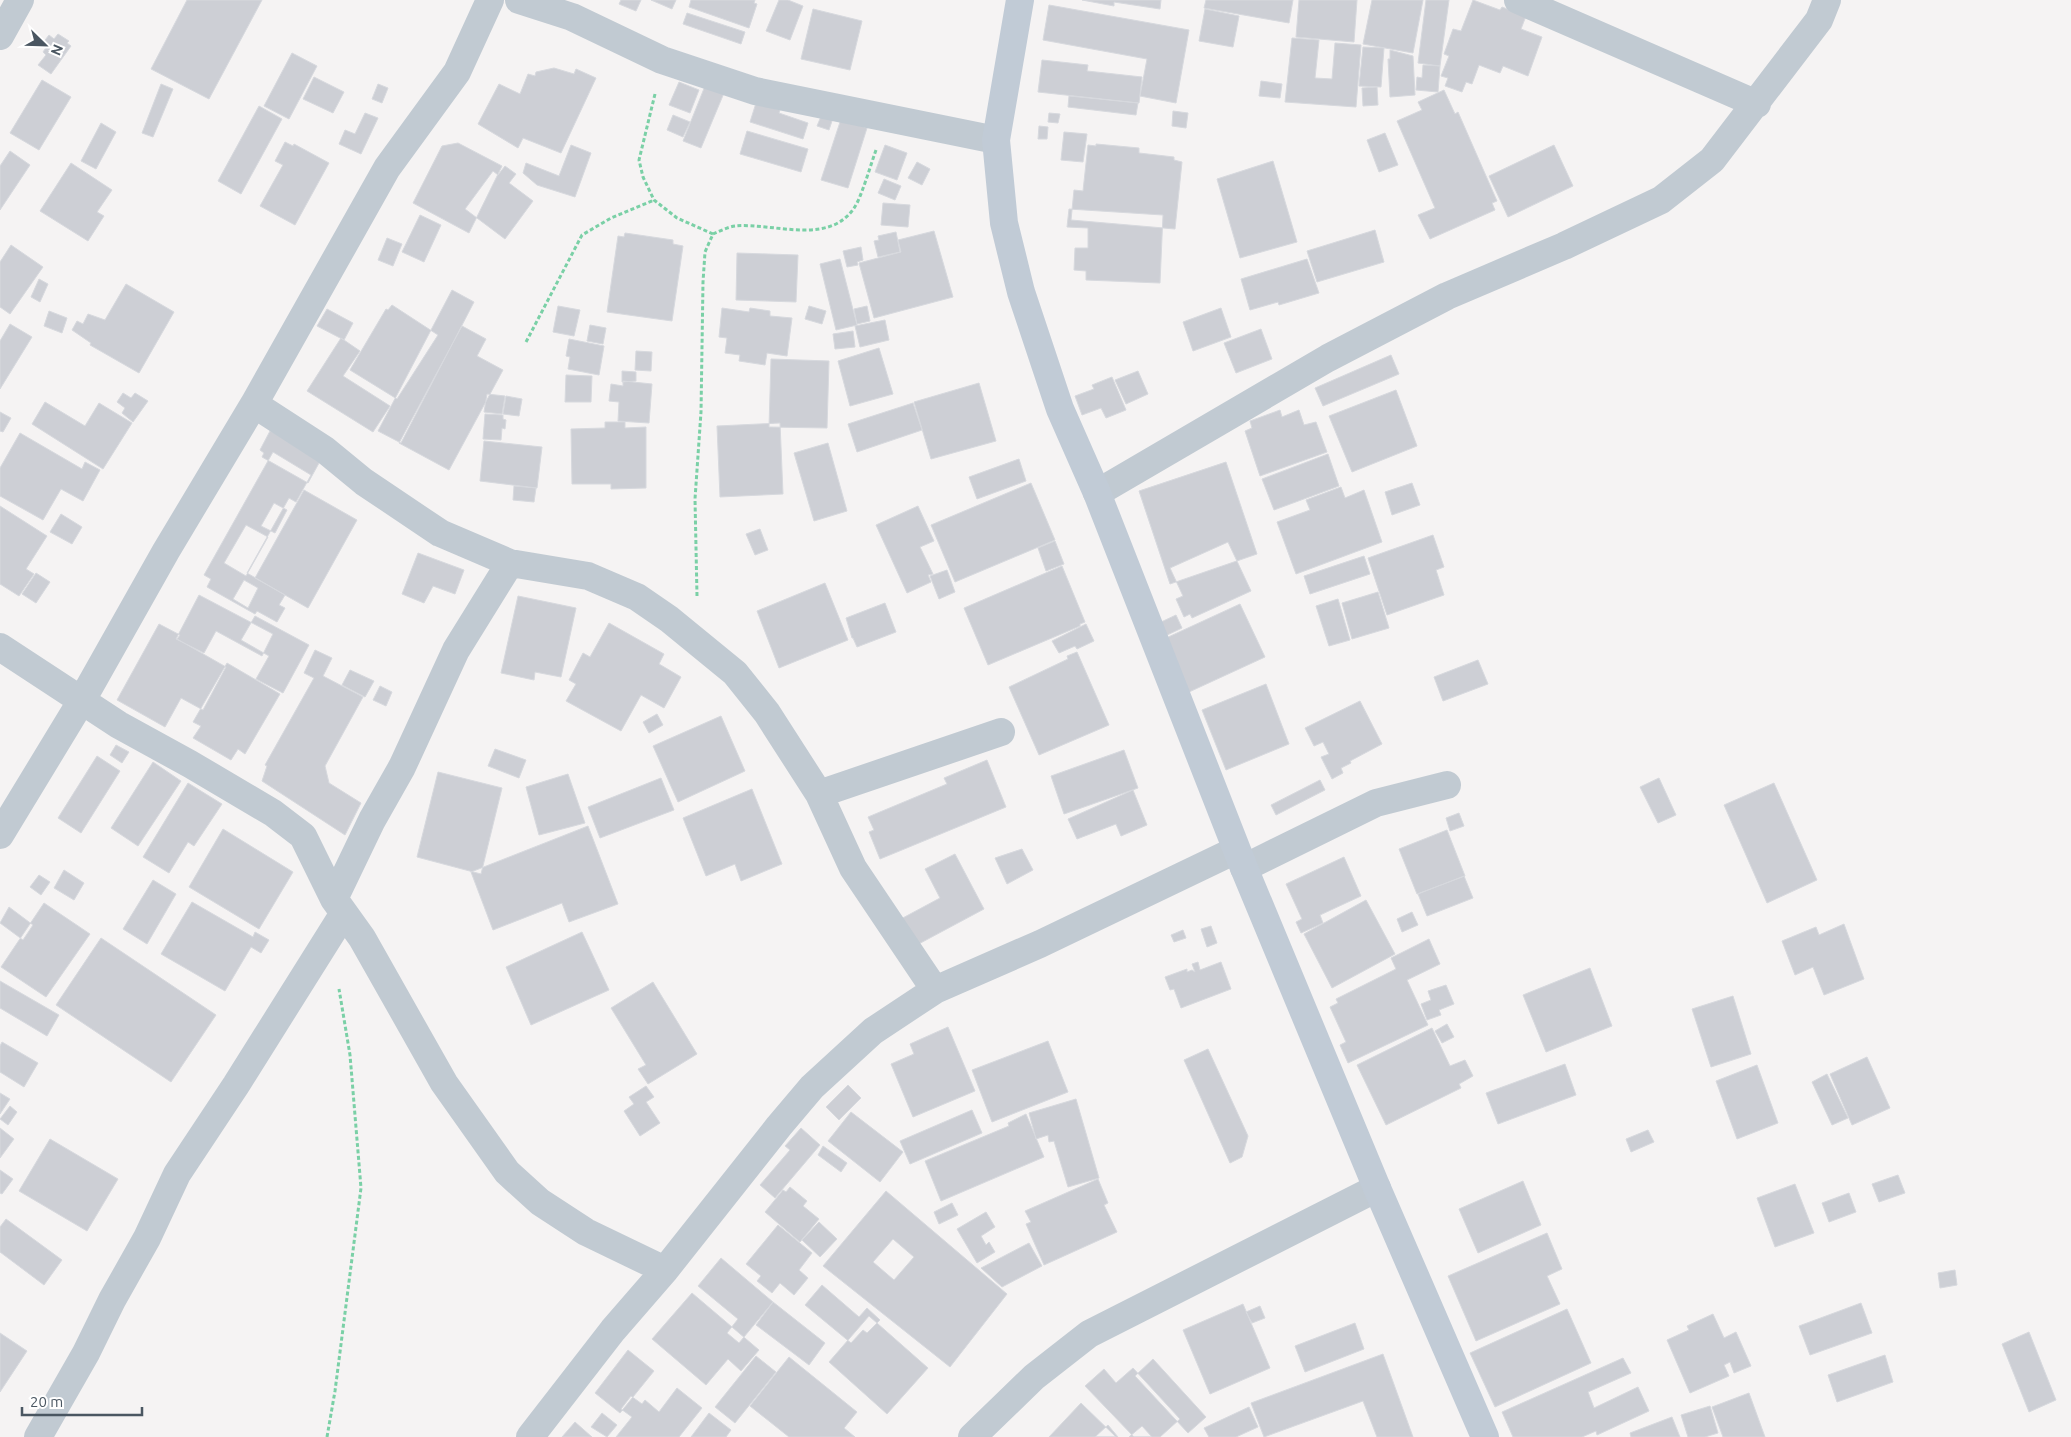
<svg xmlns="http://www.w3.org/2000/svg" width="2071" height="1437" font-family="Ubuntu,sans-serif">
  <rect width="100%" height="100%" fill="#f5f3f3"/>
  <!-- building -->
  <path fill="#cdcfd5" stroke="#d7d9de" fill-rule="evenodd" d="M187,0H262L209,99L151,69Z
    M621,0H641L636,11L619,4Z
    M651,0H676L672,9Z
    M691,0H755L754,3L757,4L749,28L689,7Z
    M779,0H788L803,6L790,40L766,31Z
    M1082,0H1161L1160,9L1114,2V6Z
    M1206,0H1293L1289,23L1204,8Z
    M1299,0H1357L1354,42L1296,37Z
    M1372,0H1423L1413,53L1363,44Z
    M1426,0H1449L1440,66L1418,63Z
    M1473,0L1500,10L1502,7L1526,16L1521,29L1542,37L1528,76L1503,66L1500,73L1479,65L1472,84L1466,82L1462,92L1445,86L1448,78L1441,76L1449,56L1444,54L1453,29L1461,31Z
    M1049,5L1189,30L1176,103L1140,96L1147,59L1043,40Z
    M813,9L862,21L850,70L801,59Z
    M1205,9L1239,16L1233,47L1199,41Z
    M687,13L745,32L741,44L683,24Z
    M58,34L69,41L67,43L71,46L51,74L38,65L46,55L43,52L47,46L42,44L49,35L54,39Z
    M1292,38L1319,40L1315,78L1332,79L1335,43L1361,45L1356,107L1285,102Z
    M1363,47L1384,48L1381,87L1359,86Z
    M1390,50L1413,56L1415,95L1390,97L1388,59H1390Z
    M292,53L317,66L289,119L264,106Z
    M1042,60L1088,65L1087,71L1142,77L1139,103L1038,92Z
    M1423,65L1440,66L1438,92L1416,90L1417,77L1422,78Z
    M554,68L574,74L576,69L596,78L561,153L523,138L518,148L478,124L499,84L520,94L528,74L535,76L536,72Z
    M314,77L344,92L333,113L303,99Z
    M42,80L71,97L39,150L10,133Z
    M1261,81L1282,84L1280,98L1259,96Z
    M679,82L699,90L690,113L669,105Z
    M161,84L173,89L153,137L142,133Z
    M378,84L388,88L382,103L372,99Z
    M705,86L724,93L701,148L683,141Z
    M1377,87L1378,105L1363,106L1362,88Z
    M1444,90L1455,114L1458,112L1497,201L1492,203L1495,210L1430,239L1418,215L1435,208L1397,121L1422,110L1418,102Z
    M1069,96L1138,103L1136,115L1068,107Z
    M756,103L780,110L779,113L808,123L803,139L750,122Z
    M259,106L282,119L241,194L218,181Z
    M1173,111L1188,113L1186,128L1172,126Z
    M365,113L378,118L361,154L339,144L345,130L355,134Z
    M1049,113L1060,114L1058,123L1048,122Z
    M822,114L833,118L829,130L817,126Z
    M673,115L690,122L683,137L667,130Z
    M841,119L867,128L848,188L821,180Z
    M101,123L116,132L96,169L81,161Z
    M1039,126L1048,127L1047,139H1038Z
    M747,131L808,149L801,172L740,154Z
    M1064,132L1087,134L1083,162L1061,160Z
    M1385,133L1398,165L1379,172L1367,140Z
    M285,142L293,146L294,144L329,163L295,225L260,206L283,165L275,161Z
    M458,143L502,166L469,233L413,203L442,146Z
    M1096,144L1139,148V153L1174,157V160L1182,162L1175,229L1071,220L1074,190L1083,191L1088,145L1096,146Z
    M571,145L591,153L575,197L537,185L523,173L526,163L559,176Z
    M885,145L907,153L897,180L875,172Z
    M1554,145L1573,186L1508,217L1489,176Z
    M10,151L30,165L0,210V166Z
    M1273,161L1297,242L1240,258L1217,179Z
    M917,162L930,169L922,185L908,178Z
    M71,163L112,190L97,212L104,216L88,241L40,211Z
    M505,166L516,174L509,183L533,201L505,239L465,209L493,171L498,175Z
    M884,179L901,186L895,200L878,193Z
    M883,203L910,205L908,227L881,225Z
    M1069,209L1163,215L1160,283L1086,280V271L1074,270L1075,248H1088V228L1067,227Z
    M420,215L441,225L424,262L402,252Z
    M1375,230L1384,262L1317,282L1307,251Z
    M934,231L953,297L874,318L859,263L901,252L898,240Z
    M896,232L900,252L878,257L874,241L879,240L878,236Z
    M625,233L673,240V244L683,246L672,321L607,312L618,236L624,237Z
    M387,238L402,244L393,266L378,260Z
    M11,245L43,267L10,314L0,307V262Z
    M861,247L863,260L857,262L858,265L847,267L843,251Z
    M737,253L798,255L796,302L736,300Z
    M840,259L857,325L836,330L820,264Z
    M1307,259L1319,293L1279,305L1278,302L1250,310L1241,279Z
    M39,279L48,284L40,302L31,297Z
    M126,284L174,312L139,373L90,345L91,343L72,330L77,321L83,324L88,314L105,320Z
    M452,290L474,302L401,443L378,431Z
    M392,305L438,335L397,399L350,370L386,309L388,310Z
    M558,306L580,310L574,336L553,332Z
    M809,306L826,311L822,324L805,319Z
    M867,306L870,321L857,324L854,309Z
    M722,308L749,312L750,308L770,311V316L792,318L787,356L767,353L765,365L739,361L740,355L725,353L727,338L719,337Z
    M1221,308L1231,337L1193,351L1183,322Z
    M327,309L353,323L344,340L317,326Z
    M49,311L67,318L62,333L44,326Z
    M885,320L889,340L860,347L855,326Z
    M10,324L32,337L0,389V341Z
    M590,325L606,328L603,344L587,341Z
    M462,326L486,339L477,356L503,370L449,470L399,443Z
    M1261,329L1272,359L1236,373L1224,343Z
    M853,331L855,347L835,349L833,334Z
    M341,338L360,351L343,376L390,406L373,432L307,391Z
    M569,339L604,346L599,375L568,369L570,357L566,356Z
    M879,348L893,394L850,406L838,361Z
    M636,351L652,352L651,371L635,370Z
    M1391,355L1399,374L1323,406L1315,388Z
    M771,359L829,361L827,428L769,427Z
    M622,371L636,372V381L622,382Z
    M1138,371L1148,394L1126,404L1115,380Z
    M566,375L592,376L591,402H565Z
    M1112,377L1126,410L1106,418L1101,408L1082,415L1075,396L1094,389L1092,385Z
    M623,381L652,384L649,423L618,421L619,402L609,401L611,384L623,386Z
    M979,383L996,441L931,459L914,402Z
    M1396,390L1417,446L1352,472L1329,416Z
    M123,393L131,398L135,393L148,401L133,422L122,413L125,408L117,402Z
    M487,394L505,396L502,414L484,412Z
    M506,396L522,399L519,416L503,414Z
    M45,402L85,426L99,403L132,423L103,469L32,424Z
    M913,403L922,430L857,452L848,424Z
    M1280,410L1282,417L1299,410L1304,425L1316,422L1327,452L1260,476L1245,431L1252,428L1250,421Z
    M0,412L11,418L3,432L0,431Z
    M485,414L503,415V419L506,420L505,429L502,428L501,440L483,439Z
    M605,422H625V428L646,427V488L611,489V484H572L571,429L605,428Z
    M780,423L783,494L720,497L717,426Z
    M270,431L324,454L308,483L262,457L264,453L260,450Z
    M20,433L82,469L85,462L100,470L83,501L61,489L43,520L0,496V468Z
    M484,441L542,447L537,488L480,481Z
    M828,443L847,511L814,521L794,453Z
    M273,452L311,475L296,502L289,498L247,573L285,595L279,605L285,608L277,622L257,611L255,614L207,587L211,579L204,575Z
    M1328,454L1339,486L1274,510L1262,479Z
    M1019,459L1026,481L977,499L969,477Z
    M1226,462L1257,554L1170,584L1139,491Z
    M1031,483L1055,540L955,582L931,525Z
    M1412,483L1420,505L1392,515L1385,492Z
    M514,486L536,488L534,502L513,500Z
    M1341,487L1345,498L1364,490L1382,542L1296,574L1277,522L1310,510L1306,500Z
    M304,490L357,520L308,608L255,578Z
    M274,503L287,510L275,533L261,526Z
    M0,506L47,536L26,569L34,574L19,596L0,584Z
    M918,506L934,541L920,547L933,574L928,575L931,582L907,593L876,525Z
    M61,514L82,527L72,544L50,532Z
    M246,525L268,537L246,576L224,563Z
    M760,529L768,550L755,555L746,534Z
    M1433,535L1444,567L1436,570L1444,595L1387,615L1368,558Z
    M1055,541L1064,564L1046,571L1038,548Z
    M1228,542L1251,591L1192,618L1190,614L1184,617L1176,599L1183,596L1170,568Z
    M418,553L464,570L455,594L433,586L424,603L402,594Z
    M1364,556L1370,574L1310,594L1304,576Z
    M1062,566L1085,622L1080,624V626L988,665L964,608Z
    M947,570L955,592L939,599L930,576Z
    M36,573L50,582L36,603L22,594Z
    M244,580L258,588L248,608L233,599Z
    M825,583L848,640L779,668L757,611Z
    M1378,592L1389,628L1352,639L1342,603Z
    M199,595L273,634L262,656L216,631L204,653L176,639Z
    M518,596L576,608L561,677L535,672L534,680L501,673Z
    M1338,599L1350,640L1329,646L1316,606Z
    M885,603L896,632L857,647L853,638H852L846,618Z
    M1240,604L1265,657L1189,692L1164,639Z
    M1176,615L1182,628L1165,636L1159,623Z
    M255,616L309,645L283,693L256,679L269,656L241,640Z
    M609,623L664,654L659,664L681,677L664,708L641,695L621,731L566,701L576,684L569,680L583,653L590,657Z
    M159,624L180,635L177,639L226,667L203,710L181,698L165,727L117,700Z
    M1086,624L1094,641L1077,649L1075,646L1059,653L1052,641Z
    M315,650L332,658L323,676L363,697L325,766L329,783L361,803L345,835L262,781L267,766L265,765L314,678L304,673Z
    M1077,652L1109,725L1039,755L1009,687L1068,659L1067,656Z
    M1478,660L1488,684L1443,701L1434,677Z
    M227,663L280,694L245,754L238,749L231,760L193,738L201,726L193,722Z
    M350,670L374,681L365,697L342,685Z
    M1266,684L1289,744L1226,770L1202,710Z
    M380,686L392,692L386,706L373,700Z
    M1360,701L1382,744L1350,761L1351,763L1341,768L1343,773L1332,779L1321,757L1329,754L1323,742L1314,746L1305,728Z
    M657,714L663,725L649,733L643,722Z
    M721,716L745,771L678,802L653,746Z
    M116,745L129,752L122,763L110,755Z
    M495,749L526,760L519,778L488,766Z
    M1124,750L1138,788L1064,814L1051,776Z
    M97,756L120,771L81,833L58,818Z
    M987,760L1006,807L880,859L869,832L874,830L868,817L947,784L944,778Z
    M153,762L181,781L138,846L111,828Z
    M438,772L502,788L481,874L417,857Z
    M568,774L585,823L539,835L526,787Z
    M661,778L674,810L600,838L588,807Z
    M1659,778L1676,815L1658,823L1640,787Z
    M1320,780L1325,790L1276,815L1271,805Z
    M188,783L222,804L194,846L188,842L169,873L143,857Z
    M1774,783L1817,880L1767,903L1724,805Z
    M752,789L782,864L741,881L735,864L706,876L683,818Z
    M1133,790L1147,825L1121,836L1116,824L1077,839L1068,819Z
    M1459,813L1464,826L1450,831L1446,818Z
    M588,826L618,904L569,922L562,903L493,930L471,872Z
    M223,829L293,872L259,929L189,887Z
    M1447,830L1465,876L1417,894L1399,849Z
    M1022,849L1033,870L1007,884L995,858Z
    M955,854L984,909L913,947L899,920L940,898L925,869Z
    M1344,857L1361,896L1320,915L1323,923L1301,933L1296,922L1302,919L1286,884Z
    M64,870L84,883L74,900L54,888Z
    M39,875L50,882L41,895L30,887Z
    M1464,876L1473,898L1427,916L1418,894Z
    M153,880L176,894L147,944L123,929Z
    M1366,900L1395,954L1332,988L1304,934Z
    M192,902L253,937L255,932L269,940L261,953L251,947L225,991L161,954Z
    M44,903L90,934L46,997L1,967Z
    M9,907L33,925L23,940L0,923Z
    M1412,912L1418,925L1402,932L1397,919Z
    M1844,924L1864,979L1824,995L1813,967L1795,975L1782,941L1816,927L1819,935Z
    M1211,926L1217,943L1207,947L1201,929Z
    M1183,930L1186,938L1174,942L1171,935Z
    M582,932L609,990L531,1025L506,967Z
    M101,938L216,1015L171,1082L56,1005Z
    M1429,939L1440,964L1407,980L1428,1025L1348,1063L1340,1045L1346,1042L1330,1007L1338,1003L1336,999L1396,969L1391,958Z
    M1198,962L1200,970L1221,962L1231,989L1181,1008L1174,989L1170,990L1165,977L1187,969V972L1192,970L1195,972L1192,964Z
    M1590,968L1612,1026L1546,1052L1523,995Z
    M0,981L59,1015L47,1036L0,1008Z
    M653,982L697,1054L648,1084L638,1069L646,1065L611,1008Z
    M1446,985L1454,1004L1439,1010L1441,1015L1427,1020L1421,1004L1431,1000L1428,991Z
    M1733,996L1751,1054L1711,1067L1692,1009Z
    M1447,1024L1454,1037L1442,1043L1435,1031Z
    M948,1027L975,1091L913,1117L891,1064L914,1054L910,1044Z
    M1432,1028L1450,1066L1465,1060L1473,1076L1459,1084L1461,1088L1386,1125L1357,1065Z
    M1048,1041L1068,1092L992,1122L972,1070Z
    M2,1042L38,1063L24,1087L0,1072V1046Z
    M1208,1049L1248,1136L1242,1157L1230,1163L1184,1060Z
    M1867,1057L1890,1108L1852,1125L1830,1074Z
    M1565,1064L1576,1095L1498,1124L1486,1093Z
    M1757,1065L1778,1123L1737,1139L1716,1081Z
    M1827,1074L1848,1118L1832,1125L1812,1082Z
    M848,1085L861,1098L839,1120L826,1107Z
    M646,1086L654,1097L646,1102L660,1123L640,1136L624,1111L634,1104L629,1097Z
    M0,1093L10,1099L0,1114Z
    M1076,1099L1099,1178L1068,1187L1054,1141L1049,1142L1048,1135L1036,1139L1029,1113Z
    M10,1106L17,1112L8,1125L0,1119Z
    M972,1110L982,1133L910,1164L900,1141Z
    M851,1112L903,1152L880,1182L828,1141Z
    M1026,1114L1044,1157L941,1201L925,1161L1009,1126L1008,1123Z
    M0,1128L14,1139L0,1158Z
    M801,1128L820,1145L775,1198L760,1185L790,1150L785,1146Z
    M1648,1130L1654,1142L1631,1152L1626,1139Z
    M50,1139L118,1179L87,1231L19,1191Z
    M823,1146L847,1163L841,1172L818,1155Z
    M0,1170L13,1179L2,1194L0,1193Z
    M1898,1175L1905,1193L1879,1202L1872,1184Z
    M1098,1179L1108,1203L1104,1205L1117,1232L1044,1265L1026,1224L1031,1222L1025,1211Z
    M1523,1181L1541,1225L1478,1253L1459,1209Z
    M1795,1184L1814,1233L1775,1247L1757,1198Z
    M790,1187L807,1201L803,1206L819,1219L800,1242L765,1212L783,1190L786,1192Z
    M886,1191L1007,1294L950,1367L823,1266ZM893,1239L914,1257L894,1280L873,1262Z
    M1849,1193L1856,1212L1829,1222L1822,1203Z
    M952,1203L958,1215L939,1224L934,1212Z
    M986,1212L995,1227L981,1236L986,1245L989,1242L995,1252L977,1263L957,1229Z
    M6,1219L62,1260L44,1285L0,1252V1227Z
    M819,1222L837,1239L820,1257L802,1240Z
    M778,1225L812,1253L799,1270L808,1278L794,1295L780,1283L772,1293L757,1281L761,1276L746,1264Z
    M1547,1233L1562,1269L1547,1276L1560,1304L1476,1341L1448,1276Z
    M1029,1243L1042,1266L1002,1287L981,1268Z
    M721,1258L773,1302L739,1343L727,1333L738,1319L698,1286Z
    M1955,1270L1957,1285L1940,1288L1938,1273Z
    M822,1285L859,1317L867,1308L880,1320L867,1333L863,1330L851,1343L805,1305Z
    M692,1293L759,1350L741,1371L728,1359L706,1385L652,1339Z
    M773,1302L825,1343L809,1365L756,1325Z
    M1861,1303L1872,1333L1810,1355L1799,1326Z
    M1243,1304L1270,1368L1210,1394L1183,1330Z
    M1260,1306L1265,1318L1252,1323L1246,1312Z
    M1567,1309L1591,1363L1495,1407L1470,1353Z
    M1713,1314L1724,1338L1736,1332L1751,1366L1734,1373L1730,1362L1724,1365L1729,1376L1690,1393L1667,1340L1689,1330L1687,1326Z
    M869,1316L928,1368L887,1414L829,1362Z
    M1355,1323L1364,1349L1305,1372L1295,1346Z
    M2029,1332L2056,1400L2029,1412L2002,1344Z
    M0,1333L27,1351L0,1392Z
    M628,1350L654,1371L620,1413L595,1393Z
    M1383,1354L1413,1437H1377L1363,1401L1264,1437L1251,1403Z
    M1885,1355L1893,1382L1837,1402L1828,1375Z
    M756,1356L776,1372L735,1423L715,1407Z
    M789,1357L857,1412L844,1428L855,1437H789L750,1406Z
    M1623,1358L1631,1373L1588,1392L1594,1408L1638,1387L1649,1411L1597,1435L1596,1431L1582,1437H1513L1502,1412Z
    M1153,1359L1206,1417L1188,1433L1135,1376Z
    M1133,1368L1180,1419L1160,1437H1134L1085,1386L1104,1369L1116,1383Z
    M677,1388L702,1408L679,1437H616L632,1417L621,1409L631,1396L642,1404L645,1400L659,1412Z
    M1749,1393L1765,1437H1723L1712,1407Z
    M1081,1403L1116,1437H1049Z
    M1710,1406L1718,1433L1705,1437H1688L1681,1415Z
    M1249,1407L1258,1427L1236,1437H1209L1204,1428Z
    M602,1413L617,1425L607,1437L591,1427Z
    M709,1413L731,1430L726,1437H691Z
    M1672,1417L1680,1437H1631L1630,1433Z
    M575,1422L592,1437H562Z
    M1108,1425L1118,1437H1095Z
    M1142,1426L1152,1437H1129Z"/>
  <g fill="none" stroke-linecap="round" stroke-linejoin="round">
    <!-- path -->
    <path stroke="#7ad0a6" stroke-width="3" stroke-dasharray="4 2.5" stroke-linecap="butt" d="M655,94L639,160L643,177L654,200L677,218L713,234
      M526,342L582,235L611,218L654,200
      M697,596L695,499L701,412L703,282L705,252L713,234C720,231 728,227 735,226C774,222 835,249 858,201C865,185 870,167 876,150
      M327,1437L335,1391L361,1188L350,1055L339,989"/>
    <!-- minor -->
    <path stroke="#c1cad2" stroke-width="28" d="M519,0L572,17L662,60L755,91L996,140
      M1518,0L1757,104
      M0,36L20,0
      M254,404L325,450L364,482L440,533L510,563L588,576L637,597L669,619L735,673L767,713L819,794L853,868L935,990
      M1097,493L1328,358L1447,296L1564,246L1661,200L1712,160L1819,20L1827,0
      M0,647L119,725L190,764L273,813L303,836L334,899L362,938L444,1083L507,1172L540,1202L586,1232L665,1270
      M819,794L1001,732
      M0,835L82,700L166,551L254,404L387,168L457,72L490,0
      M1244,868L1376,803L1447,785
      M334,899L372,820L402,767L456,650L510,563
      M38,1437L86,1353L112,1300L147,1238L177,1174L236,1085L344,913
      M530,1437L613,1330L665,1270L779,1126L812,1087L873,1031L935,990L1040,944L1236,850
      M972,1437L1034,1377L1089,1334L1377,1188"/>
    <!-- secondary -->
    <path stroke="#c1cbd6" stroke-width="28" d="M1020,0L996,140L1004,223L1021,292L1060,409L1097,493L1244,868L1377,1188L1485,1437"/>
  </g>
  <!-- north arrow -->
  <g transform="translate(45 45) rotate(113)" stroke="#ffffff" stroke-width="4" paint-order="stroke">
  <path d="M0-4L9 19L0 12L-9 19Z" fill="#4a5661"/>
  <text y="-8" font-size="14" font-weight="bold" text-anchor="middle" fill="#4a5661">N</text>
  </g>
  <!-- scale -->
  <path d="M22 1407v8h120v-8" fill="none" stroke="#4a5661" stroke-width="2.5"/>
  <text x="30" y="1407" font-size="15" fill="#4a5661" stroke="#ffffff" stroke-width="4" paint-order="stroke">20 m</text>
</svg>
